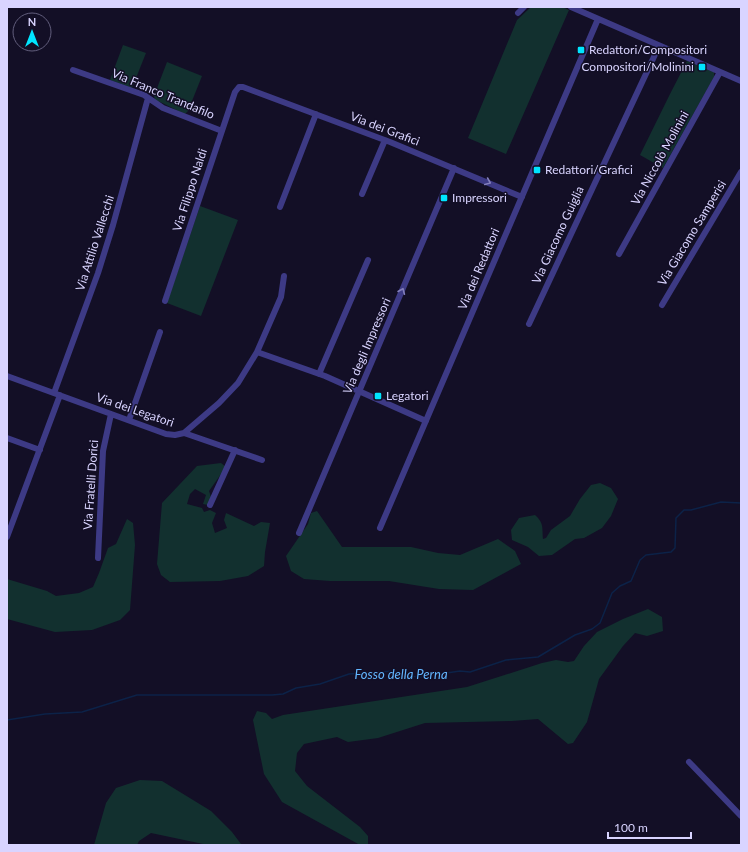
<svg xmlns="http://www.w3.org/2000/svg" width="748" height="852" font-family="Lato,sans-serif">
  <rect width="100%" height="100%" fill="#130f26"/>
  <!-- green -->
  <path fill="#12302f" d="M531,7H562L569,10L506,154L468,138L517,20Z
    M123,45L146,53L132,88L110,80Z
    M687,61L714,72V77L663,168L640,155L670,94Z
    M167,62L202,76L188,111L185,114C175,110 166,104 155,100L154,96Z
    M200,206L238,220L201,316L167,303Z
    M221,463L226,467L209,491L211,497L208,505L203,504L206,495L195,489L190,494L187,504L202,508L204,512L210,510L216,513L212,523L215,533L227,528L224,520L226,513L254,526L261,522L270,523L265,552L264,566L248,576L220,581L170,582L161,575L157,564L162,503L197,466Z
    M600,483L611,488L618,499L611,516L602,528L584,538L575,539L552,555L539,556L528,547L512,540L511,530L519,518L535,515C544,523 542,527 543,539L546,538L551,530L570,516L580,499L591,485Z
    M317,511L342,547H411L438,553L460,555L498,539L515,551L521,564L473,590L439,589L389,581H330L304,579L291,571L286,556L308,524L311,513Z
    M127,519L133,523L135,545L130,610L120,620L92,630L55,632L7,619V579L47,591L56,596L79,593L93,587L99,573L108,548L116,544Z
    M648,609L662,617L663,631L647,636L635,633L623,646L599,679L587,722L573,743L568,744L538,719L512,721L425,723L378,738L348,742L337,737L304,744L297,753L295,771L307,786L360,827L368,836V844L360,845L282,802L264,774L253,720L257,711L266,713L272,719L283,715L467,687L542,663L556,660L568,662L574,661L584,646L597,632L623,619Z
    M140,780L162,781L211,811L232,832L241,844L247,845H208L151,833L139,841L137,845H94L106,803L116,788Z"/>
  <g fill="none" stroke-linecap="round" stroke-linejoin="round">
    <!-- stream -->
    <path stroke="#0c2248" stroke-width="1.5" d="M7,720L45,714L82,712L137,695H272L283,694L296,688L320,684L349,674L393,671L408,676L420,677L460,671L470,672L506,660L538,657L575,635L592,629L600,623L612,593L620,586L631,581L640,560L646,555L671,552L675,548L676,518L684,510H691L721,502L741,503"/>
    <!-- minor -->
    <path stroke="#3d3a85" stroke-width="6" d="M571,7L741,81
      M518,13L524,7
      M73,70L144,95L163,108L222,131
      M362,194L385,140
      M280,207L316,114
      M619,254L720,72
      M165,301L235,92L239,87H243L390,142L522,197
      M662,305L741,172
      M529,324L659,46
      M257,352L281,297L284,276
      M319,374L368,260
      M7,376L166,434L175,435L184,433L219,403L238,383L257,352L325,376L426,421
      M54,393L98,273L113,225L148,98
      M129,420L160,332
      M184,433L262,460
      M7,438L40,450
      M210,505L235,450
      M380,528L598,19
      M299,533L454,168
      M7,537L60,395
      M98,558L103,451L111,414
      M689,762L741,816"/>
  </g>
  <!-- one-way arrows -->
  <defs><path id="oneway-chevron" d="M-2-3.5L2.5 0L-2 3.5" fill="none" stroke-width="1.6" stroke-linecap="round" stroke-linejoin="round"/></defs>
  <g stroke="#837fbc">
    <use href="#oneway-chevron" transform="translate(488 182) rotate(23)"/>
    <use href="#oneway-chevron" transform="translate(402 291) rotate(-67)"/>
  </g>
  <!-- markers -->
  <g fill="#00e5ff" stroke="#130f26" stroke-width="1.5">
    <rect x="577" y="46" width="8" height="8" rx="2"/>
    <rect x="698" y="63" width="8" height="8" rx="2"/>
    <rect x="533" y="166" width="8" height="8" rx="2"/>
    <rect x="440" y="194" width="8" height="8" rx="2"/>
    <rect x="374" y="392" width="8" height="8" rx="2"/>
  </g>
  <g text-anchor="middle" stroke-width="3" stroke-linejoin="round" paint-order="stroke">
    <!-- poi labels -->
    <g font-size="12" fill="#d9d4ff" stroke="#130f26" text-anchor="start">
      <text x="589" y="54">Redattori/Compositori</text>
      <text x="694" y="71" text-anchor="end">Compositori/Molinini</text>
      <text x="545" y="174">Redattori/Grafici</text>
      <text x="452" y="202">Impressori</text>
      <text x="386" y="400">Legatori</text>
    </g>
    <!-- street labels -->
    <g font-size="12" fill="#d9d4ff" stroke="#130f26">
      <text transform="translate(163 94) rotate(23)" y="4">Via Franco Trandafilo</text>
      <text transform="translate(385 129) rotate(21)" y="4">Via dei Grafici</text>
      <text transform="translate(660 158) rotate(-61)" y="4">Via Niccolò Molinini</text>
      <text transform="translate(190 190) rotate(-72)" y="4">Via Filippo Naldi</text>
      <text transform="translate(692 233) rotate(-59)" y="4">Via Giacomo Samperisi</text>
      <text transform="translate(558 235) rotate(-65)" y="4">Via Giacomo Guiglia</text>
      <text transform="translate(95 243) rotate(-72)" y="4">Via Attilio Vallecchi</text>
      <text transform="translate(479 269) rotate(-67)" y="4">Via dei Redattori</text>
      <text transform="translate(367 346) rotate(-67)" y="4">Via degli Impressori</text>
      <text transform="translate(135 410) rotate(19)" y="4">Via dei Legatori</text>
      <text transform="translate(91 485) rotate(-86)" y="4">Via Fratelli Dorici</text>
    </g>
    <!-- water labels -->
    <g font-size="13" font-style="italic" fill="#62b6ff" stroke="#130f26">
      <text x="401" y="679">Fosso della Perna</text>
    </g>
  </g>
  <!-- border -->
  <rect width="748" height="852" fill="none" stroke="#d9d4ff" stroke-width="16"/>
  <!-- north arrow -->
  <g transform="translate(32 32)"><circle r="19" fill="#130f26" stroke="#625e7d"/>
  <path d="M0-3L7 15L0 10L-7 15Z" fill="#00e5ff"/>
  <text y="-6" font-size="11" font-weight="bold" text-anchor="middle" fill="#d9d4ff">N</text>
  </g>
  <!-- scale -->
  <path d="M608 832v6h83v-6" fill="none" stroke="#d9d4ff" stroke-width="2"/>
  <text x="614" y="832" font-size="12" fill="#d9d4ff" stroke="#130f26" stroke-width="3" paint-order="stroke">100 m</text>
</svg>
